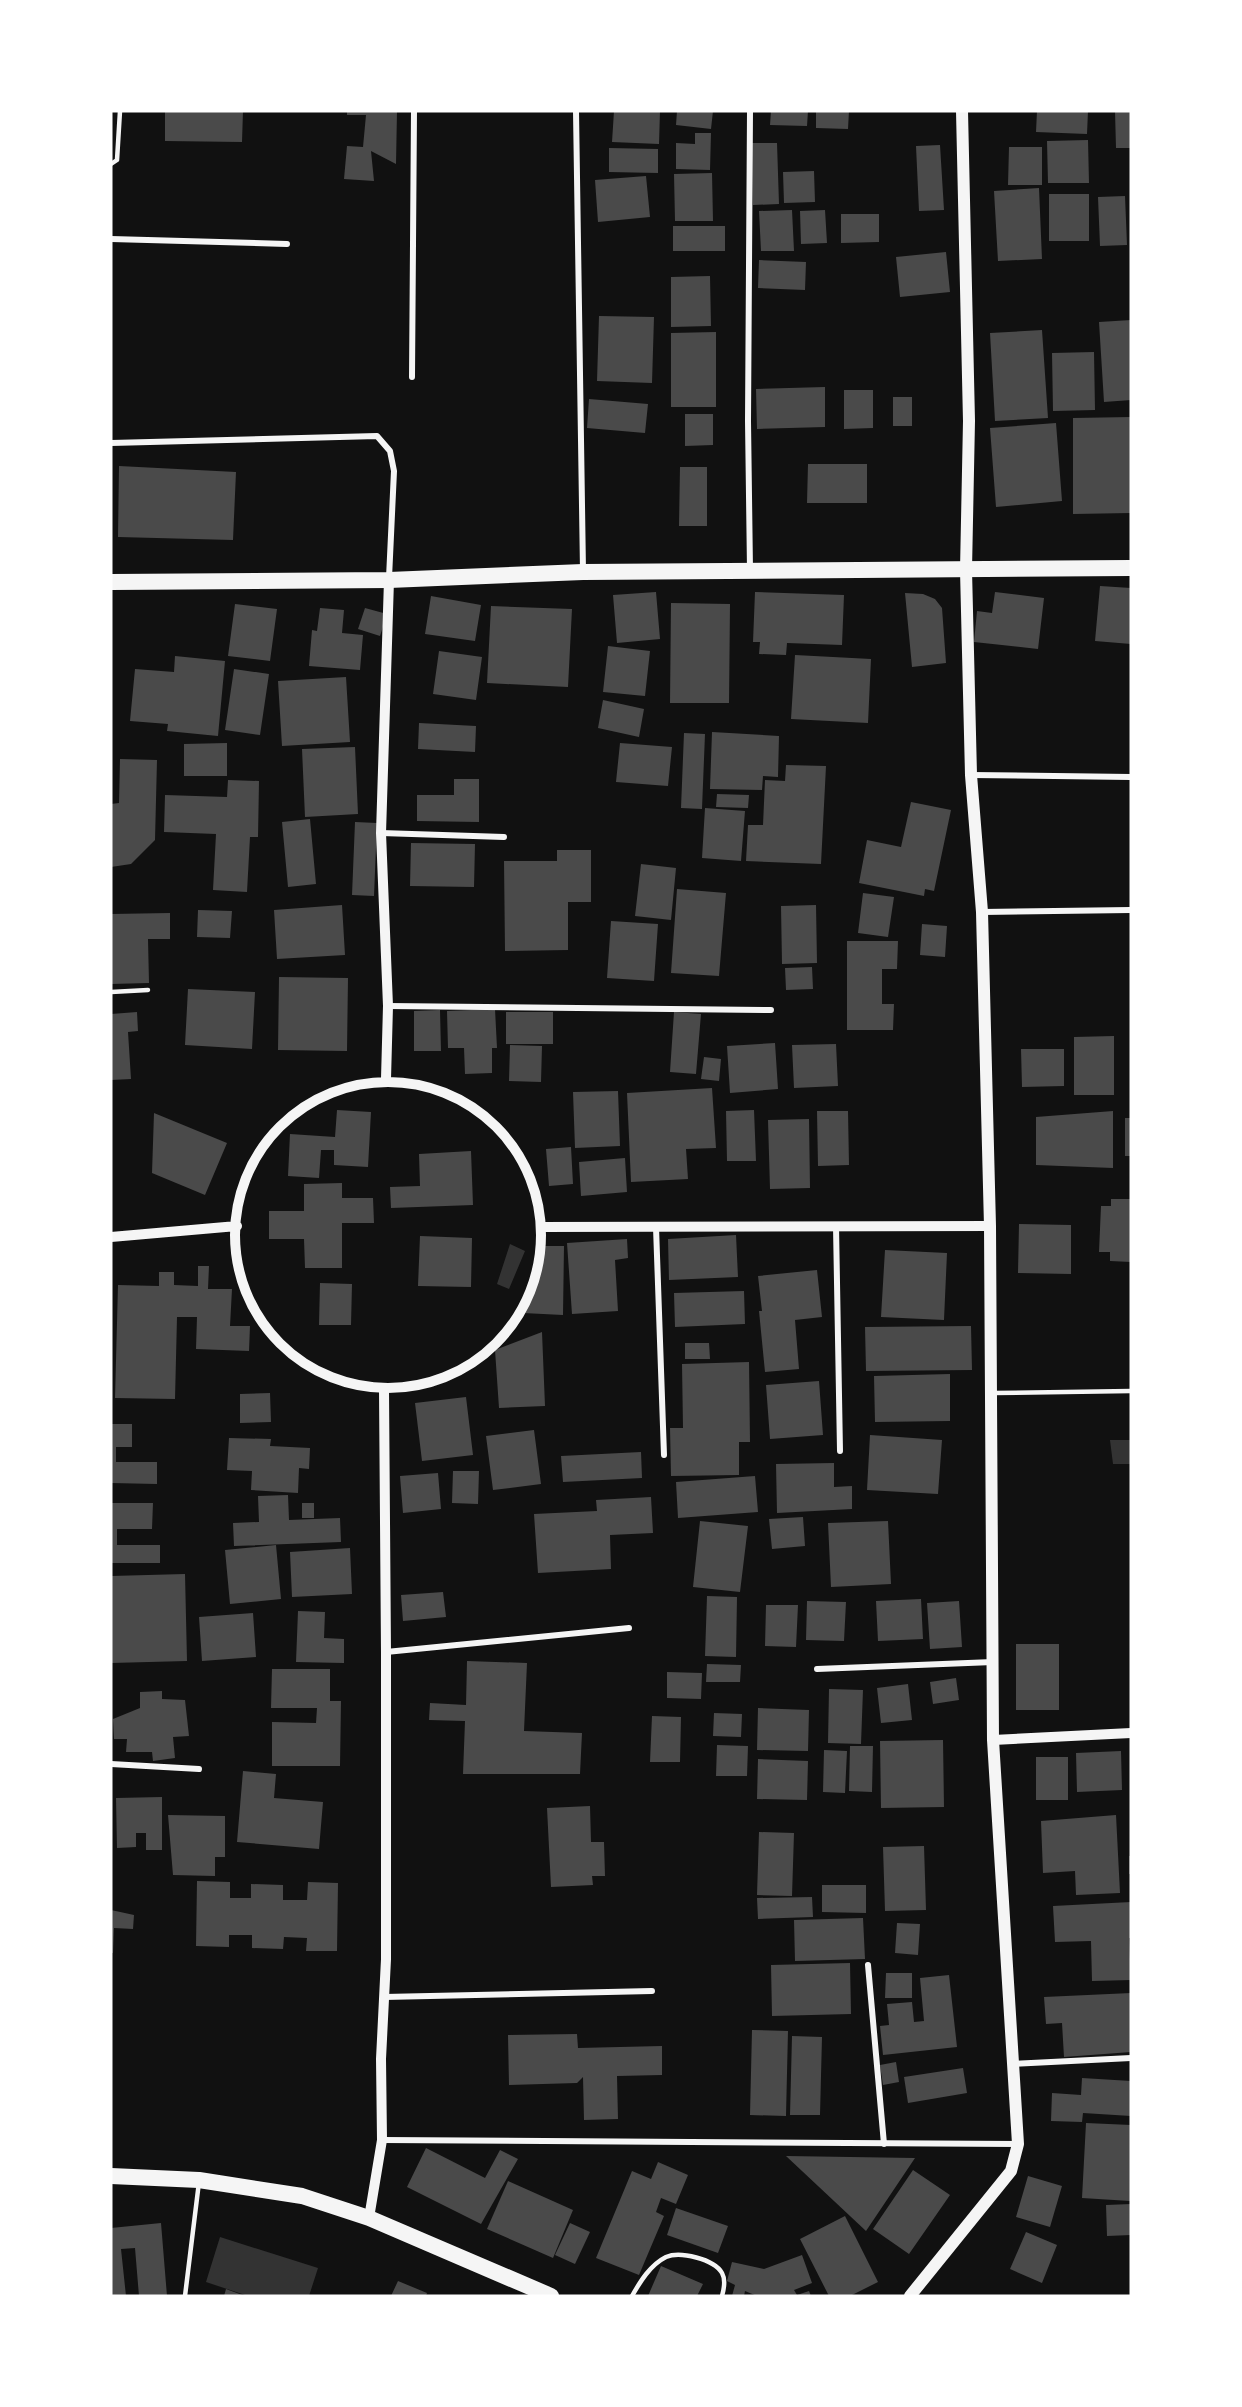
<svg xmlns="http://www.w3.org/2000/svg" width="1242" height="2407" font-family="Overpass,sans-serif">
  <rect width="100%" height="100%" fill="#111"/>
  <!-- water -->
  <path fill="#333" d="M510,1244L525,1251L509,1289L497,1284Z
    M1110,1440H1131V1464H1113Z
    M220,2237L318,2268L309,2296H248L206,2282Z"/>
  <!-- building -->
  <path fill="#4a4a4a" d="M165,111H243L242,142L165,141Z
    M347,111H397L396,164L371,151L374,181L344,179L347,146L363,147L366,115H347Z
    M614,111H660L659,144L612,142Z
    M677,111H713L711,129L676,125Z
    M771,111H808L807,126L770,125Z
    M816,111H849L848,129L816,128Z
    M1037,111H1088L1087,134L1036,132Z
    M1115,111H1131V148H1116Z
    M695,133H711L710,170L676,169V143L695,144Z
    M1088,140L1089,183H1048L1047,141Z
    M752,143H777L779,204L753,205Z
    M940,145L944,210L919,211L916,146Z
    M1009,147H1042V185H1008Z
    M609,148L658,149V173L609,172Z
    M814,171L815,202L784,203L783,172Z
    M712,173L713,221H675L674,174Z
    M646,176L650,217L598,222L595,180Z
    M1039,188L1042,259L998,261L994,191Z
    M1049,194H1089V241H1049Z
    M1125,196L1127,245L1100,246L1098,197Z
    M792,210L794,251H761L759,211Z
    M825,210L827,243L801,244L800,211Z
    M841,214H879V242L841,243Z
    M673,226H725V251H673Z
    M946,252L950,292L900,297L896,257Z
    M759,260L806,262L805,290L758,288Z
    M710,276L711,326L671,327V277Z
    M599,316L654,317L652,383L597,381Z
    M1131,320V400L1104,402L1099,322Z
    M1042,330L1048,418L995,421L990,333Z
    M716,332V407H671V333Z
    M1094,352L1095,410L1053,411L1052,353Z
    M825,387V427L757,429L756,389Z
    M844,390H873V428L844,429Z
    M893,397H912V426H893Z
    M589,399L648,404L645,433L587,428Z
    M685,414H713V445L685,446Z
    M1131,417V513L1073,514V418Z
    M1056,423L1062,501L996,507L990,428Z
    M808,464H867V503H807Z
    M119,466L236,472L233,540L118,537Z
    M680,467H707V526H679Z
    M1100,586L1131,588V644L1095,641Z
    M656,592L660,639L617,643L613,595Z
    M755,592L844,595L842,645L787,643L786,655L759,654L760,642H753Z
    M995,592L1044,598L1038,649L974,642L977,611L992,613Z
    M905,593L923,594L935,599L942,608L946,663L912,667Z
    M431,596L481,605L475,641L425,634Z
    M671,603L730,604L729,703H670Z
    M235,604L277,609L270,661L228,656Z
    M491,606L572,609L568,687L487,683Z
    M320,608L344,610L342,633L363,635L360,670L309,666L312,630L317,631Z
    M365,608L387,614L380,636L358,629Z
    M608,646L650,651L645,696L603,692Z
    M439,651L482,657L476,700L433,694Z
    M795,655L871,659L868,723L791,719Z
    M175,656L225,661L218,736L167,731L168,724L130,721L135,669L174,672Z
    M234,669L269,674L260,735L225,730Z
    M346,677L350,742L282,746L278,681Z
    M603,700L644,709L639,737L598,728Z
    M419,723L476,726L475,752L418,749Z
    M712,732L779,736L778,777L763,776L762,790L710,789Z
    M684,733L705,734L702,809L681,808Z
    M227,743V776H184V744Z
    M620,743L672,747L668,786L616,782Z
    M355,747L358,814L305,817L302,749Z
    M120,759L157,760L155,840L131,864L111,867V804L119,803Z
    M786,765L826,766L821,864L746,861L748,825H763L765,780L785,781Z
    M454,779H479V822L417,821V795H454Z
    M228,780L259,781L258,837H250L247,892L213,890L216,834L164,832L165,795L227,797Z
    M717,794L749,795L748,808L716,807Z
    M911,802L951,810L934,891L925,889L924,896L859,883L867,840L901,847Z
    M705,808L745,811L741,861L702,858Z
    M310,819L316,884L288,887L282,822Z
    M355,822L377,823L374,896L352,895Z
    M411,843L475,844L474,887L410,886Z
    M557,850H591V902H568V950L505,951L504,861H557Z
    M641,864L676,868L671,920L635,916Z
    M677,889L726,893L719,976L671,973Z
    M863,893L894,897L888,937L858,933Z
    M342,905L345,955L277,959L274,910Z
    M816,905L817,963L782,964L781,906Z
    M198,910L232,911L230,938L197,937Z
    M170,913V939H148L149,983L111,984V914Z
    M611,921L658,924L654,981L607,978Z
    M922,924L947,926L945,957L920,955Z
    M847,941H898L897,969H882V1004H894L893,1030H847Z
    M812,967L813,989L786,990L785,968Z
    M279,977L348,978L347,1051L278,1050Z
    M188,989L255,992L252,1049L185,1045Z
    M495,1009L497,1048H492V1073L465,1074L464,1048H448L447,1011Z
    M440,1010L441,1051H414V1011Z
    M137,1012L138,1031L128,1032L131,1079L111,1080V1014Z
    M506,1012H553V1044H506Z
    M674,1012L701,1014L696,1074L670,1072Z
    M1114,1036V1095H1074V1037Z
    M775,1043L778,1089L730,1093L727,1046Z
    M836,1044L838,1086L794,1088L792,1045Z
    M510,1045L542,1046L541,1082L509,1081Z
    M1021,1049H1064V1086L1022,1087Z
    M704,1057L721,1059L719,1081L701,1079Z
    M712,1088L716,1148L686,1149L688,1179L631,1182L627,1093Z
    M618,1091L620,1146L575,1148L573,1092Z
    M337,1110L371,1112L368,1167L334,1165V1150H321L319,1178L288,1176L290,1134L335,1137Z
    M754,1110L756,1161H727L726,1111Z
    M817,1111H848L849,1165L818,1166Z
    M1113,1111V1168L1036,1165V1117Z
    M154,1113L227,1143L205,1195L152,1173Z
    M1125,1118H1131V1156H1125Z
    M809,1119L810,1188L770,1189L768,1120Z
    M571,1147L573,1184L549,1186L546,1149Z
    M471,1151L473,1205L391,1208L390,1187L420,1186L419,1154Z
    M625,1158L627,1192L581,1196L579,1162Z
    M342,1183V1198H373L374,1223H342V1268H305L304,1239H269V1211H304V1184Z
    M1111,1199H1131V1262L1110,1261V1252H1099L1101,1206H1111Z
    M1019,1224L1071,1225V1274L1018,1273Z
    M736,1235L738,1277L669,1280L668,1239Z
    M420,1236L472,1238L471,1287L418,1286Z
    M627,1239L628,1258L615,1260L618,1311L572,1314L567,1243Z
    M544,1246H564L563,1315L523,1313L538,1279Z
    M885,1250L947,1253L944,1320L881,1317Z
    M198,1266H209L208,1289H232L230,1326H250L249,1351L196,1349L197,1317H177L175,1399L115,1398L118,1285L159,1286V1272H174V1285L198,1286Z
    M817,1270L822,1317L795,1320L799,1369L765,1372L759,1311H762L758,1276Z
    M320,1283L352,1284L351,1325H319Z
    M744,1291L745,1324L675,1327L674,1293Z
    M971,1326L972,1370L866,1371L865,1327Z
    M542,1332L545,1406L499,1408L495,1350Z
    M685,1343H709L710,1359H685Z
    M749,1362L750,1442H739V1475L671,1476L670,1428H683L682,1364Z
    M950,1374V1421L875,1422L874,1376Z
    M819,1381L823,1435L770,1439L766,1385Z
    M270,1393L271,1422L240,1423V1394Z
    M466,1397L473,1455L422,1461L415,1403Z
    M111,1424H132V1447H116V1462H157V1484L111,1483Z
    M534,1430L541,1484L493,1490L486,1436Z
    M870,1435L942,1440L938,1494L867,1490Z
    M229,1438L271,1439L270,1446L310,1448L309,1469L299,1468L298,1493L251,1490L252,1471L227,1470Z
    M641,1452L642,1478L563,1482L561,1456Z
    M834,1463V1487L852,1486V1509L777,1513L776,1464Z
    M453,1471H479L478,1504L452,1503Z
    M438,1473L441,1509L403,1513L400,1476Z
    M755,1476L758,1512L678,1518L676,1482Z
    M288,1495L289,1520L340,1518L341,1542L234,1546L233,1523L259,1522L258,1496Z
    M651,1497L653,1533L610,1535L611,1569L538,1573L534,1514L597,1511L596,1500Z
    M111,1503H153L152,1529H117V1545H160V1563H111Z
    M302,1503H314V1518H302Z
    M803,1517L805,1546L772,1549L769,1519Z
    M700,1521L748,1526L740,1592L693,1587Z
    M888,1521L891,1584L831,1587L828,1523Z
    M276,1545L281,1599L230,1604L225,1550Z
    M350,1548L352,1594L292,1597L290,1552Z
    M185,1574L187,1661L111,1663V1576Z
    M443,1592L446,1617L403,1621L401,1595Z
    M707,1596L737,1597L736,1657L705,1656Z
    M921,1599L923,1639L878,1641L876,1601Z
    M807,1601L846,1602L844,1641L806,1640Z
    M959,1601L962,1647L930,1649L927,1603Z
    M766,1605H798L796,1647L765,1646Z
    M298,1611L325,1612L324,1638L344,1639V1663L296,1662Z
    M253,1613L256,1657L202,1661L199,1617Z
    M1016,1644H1059V1710H1016Z
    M467,1661L527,1663L524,1731L582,1733L580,1774H463L465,1721L429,1720L430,1703L466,1705Z
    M707,1664L741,1665L740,1682H706Z
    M272,1669H330V1701H341L340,1766H272V1722L316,1723L317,1708H271Z
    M667,1672L702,1673L701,1699L667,1698Z
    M956,1678L959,1700L933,1704L930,1682Z
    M908,1684L912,1720L881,1723L877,1688Z
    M829,1689L863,1690L861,1744L828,1743Z
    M162,1691V1699L185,1700L189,1736L173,1737L175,1758L153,1761L152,1752H126L127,1739H114L113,1719L140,1708V1692Z
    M758,1708L809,1710L808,1751L757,1750Z
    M714,1713L742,1714L741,1737L713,1736Z
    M652,1716L681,1717L680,1762H650Z
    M943,1740L944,1807L881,1808L880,1741Z
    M717,1745L748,1746L747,1776H716Z
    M850,1746H873L872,1792L849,1791Z
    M824,1750L847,1751L845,1793L823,1792Z
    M1121,1751L1122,1790L1077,1792L1076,1753Z
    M1036,1757H1068V1800H1036Z
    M758,1759L808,1761L807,1800L757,1799Z
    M243,1771L276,1774L274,1798L323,1802L319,1849L237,1842Z
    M162,1797V1850H146V1833H136V1847L117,1848L116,1798Z
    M590,1806L591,1842H604L605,1876H592L593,1885L551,1887L547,1808Z
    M168,1815L225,1816V1857H215V1876L173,1875Z
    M1116,1815L1120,1893L1076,1895L1075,1871L1043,1873L1041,1821Z
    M759,1832L794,1833L792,1896L757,1895Z
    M924,1846L926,1910L885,1911L883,1847Z
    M1129,1856H1131V1874H1129Z
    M197,1881L230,1882V1898H251V1884L283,1885V1900H307L308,1882L338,1883L337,1951H306L307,1938L284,1937L283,1949L252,1948V1935H229V1947L196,1946Z
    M822,1885H866V1913L822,1912Z
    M812,1897L813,1917L758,1919L757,1898Z
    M1131,1902V1938H1129L1131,1980L1092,1981L1091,1941L1055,1942L1053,1906Z
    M111,1910L134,1915L133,1929L114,1928L113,1953H111Z
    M863,1918L865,1959L795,1961L794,1920Z
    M897,1923L920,1924L918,1955L895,1953Z
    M850,1963L851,2014L772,2016L771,1965Z
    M886,1973H912V1998H885Z
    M949,1975L957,2047L883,2055L880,2026L889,2025L887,2004L912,2002L914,2022L924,2021L920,1978Z
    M1131,1993V2052L1064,2057L1062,2023L1046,2024L1044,1997Z
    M752,2030L788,2031L786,2116L750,2115Z
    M577,2034L578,2048L662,2046V2075L617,2076L618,2119L584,2120L583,2077L577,2083L509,2085L508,2035Z
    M792,2036L822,2037L820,2115H790Z
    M896,2062L899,2082L883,2085L880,2065Z
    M963,2068L967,2093L908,2103L904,2077Z
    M1082,2078L1131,2081V2116L1083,2113L1082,2122L1051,2121L1052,2093L1081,2095Z
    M1086,2123L1131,2125L1130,2201L1082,2198Z
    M426,2148L485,2178L500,2150L518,2159L481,2224L407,2187Z
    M786,2156L915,2158L866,2231Z
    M658,2162L688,2175L676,2204L661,2198L656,2212L664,2216L639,2275L596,2258L632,2171L651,2179Z
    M913,2170L950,2195L909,2254L873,2229Z
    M1028,2176L1062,2186L1050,2227L1016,2217Z
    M508,2181L573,2210L553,2258L487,2229Z
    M1131,2204V2235L1107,2236L1106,2205Z
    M676,2208L728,2226L718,2253L667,2235Z
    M845,2216L878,2282L850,2296H829L800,2239Z
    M161,2223L167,2296H139L135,2248L121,2249L126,2296H111V2228Z
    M570,2223L590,2232L575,2264L555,2255Z
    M1026,2232L1057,2245L1042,2283L1010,2269Z
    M802,2255L812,2283L794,2290L797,2295L809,2291L811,2296H757L745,2291L744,2296H732L735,2285L727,2281L732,2262L764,2269Z
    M661,2266L703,2284L697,2296H648Z
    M398,2281L427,2293L426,2296H391Z
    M226,2289L245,2296H224Z"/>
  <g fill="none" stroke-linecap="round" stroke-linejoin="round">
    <!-- service -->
    <path stroke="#f5f5f5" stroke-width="4.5" d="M111,164L117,160L120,111
      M111,992L148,990
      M993,1393L1131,1391
      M185,2296L199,2182
      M632,2296C640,2282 650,2265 666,2257C680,2251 714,2259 722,2273C726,2280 724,2289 722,2296"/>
    <!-- minor -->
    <path stroke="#f5f5f5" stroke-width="6" d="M576,111L583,571
      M750,111L748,421L750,570
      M111,239L287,244
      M412,377L414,111
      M111,443L377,436L390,451L394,471L389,578
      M971,775L1131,777
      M381,833L504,837
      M982,912L1131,910
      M388,1006L771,1010
      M836,1226L840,1451
      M656,1227L664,1455
      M386,1652L629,1628
      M817,1669L993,1662
      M111,1764L199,1769
      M868,1965L884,2144
      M384,1997L652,1991
      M1013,2064L1131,2058
      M382,2140L1018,2144"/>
    <!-- tertiary -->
    <path stroke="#f5f5f5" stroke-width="10" d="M386,1079L388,1006L381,833L389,580
      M235 1235a153 153 0 1 1 306 0a153 153 0 1 1-306 0Z
      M541,1227L990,1226
      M111,1237L237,1226
      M993,1740L1131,1733
      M369,2218L382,2140L381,2059L386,1959V1652L384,1390"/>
    <!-- secondary -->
    <path stroke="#f5f5f5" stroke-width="12" d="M910,2296L1011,2171L1018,2144L993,1740L990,1226L982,912L971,775L966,570L969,421L962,111"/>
    <!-- trunk -->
    <path stroke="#f5f5f5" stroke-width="16" d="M111,582L389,580L583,572L1131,568
      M111,2176L199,2180L302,2196L369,2218L551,2296"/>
  </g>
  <!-- border -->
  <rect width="1242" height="2407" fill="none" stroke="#ffffff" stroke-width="225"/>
</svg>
